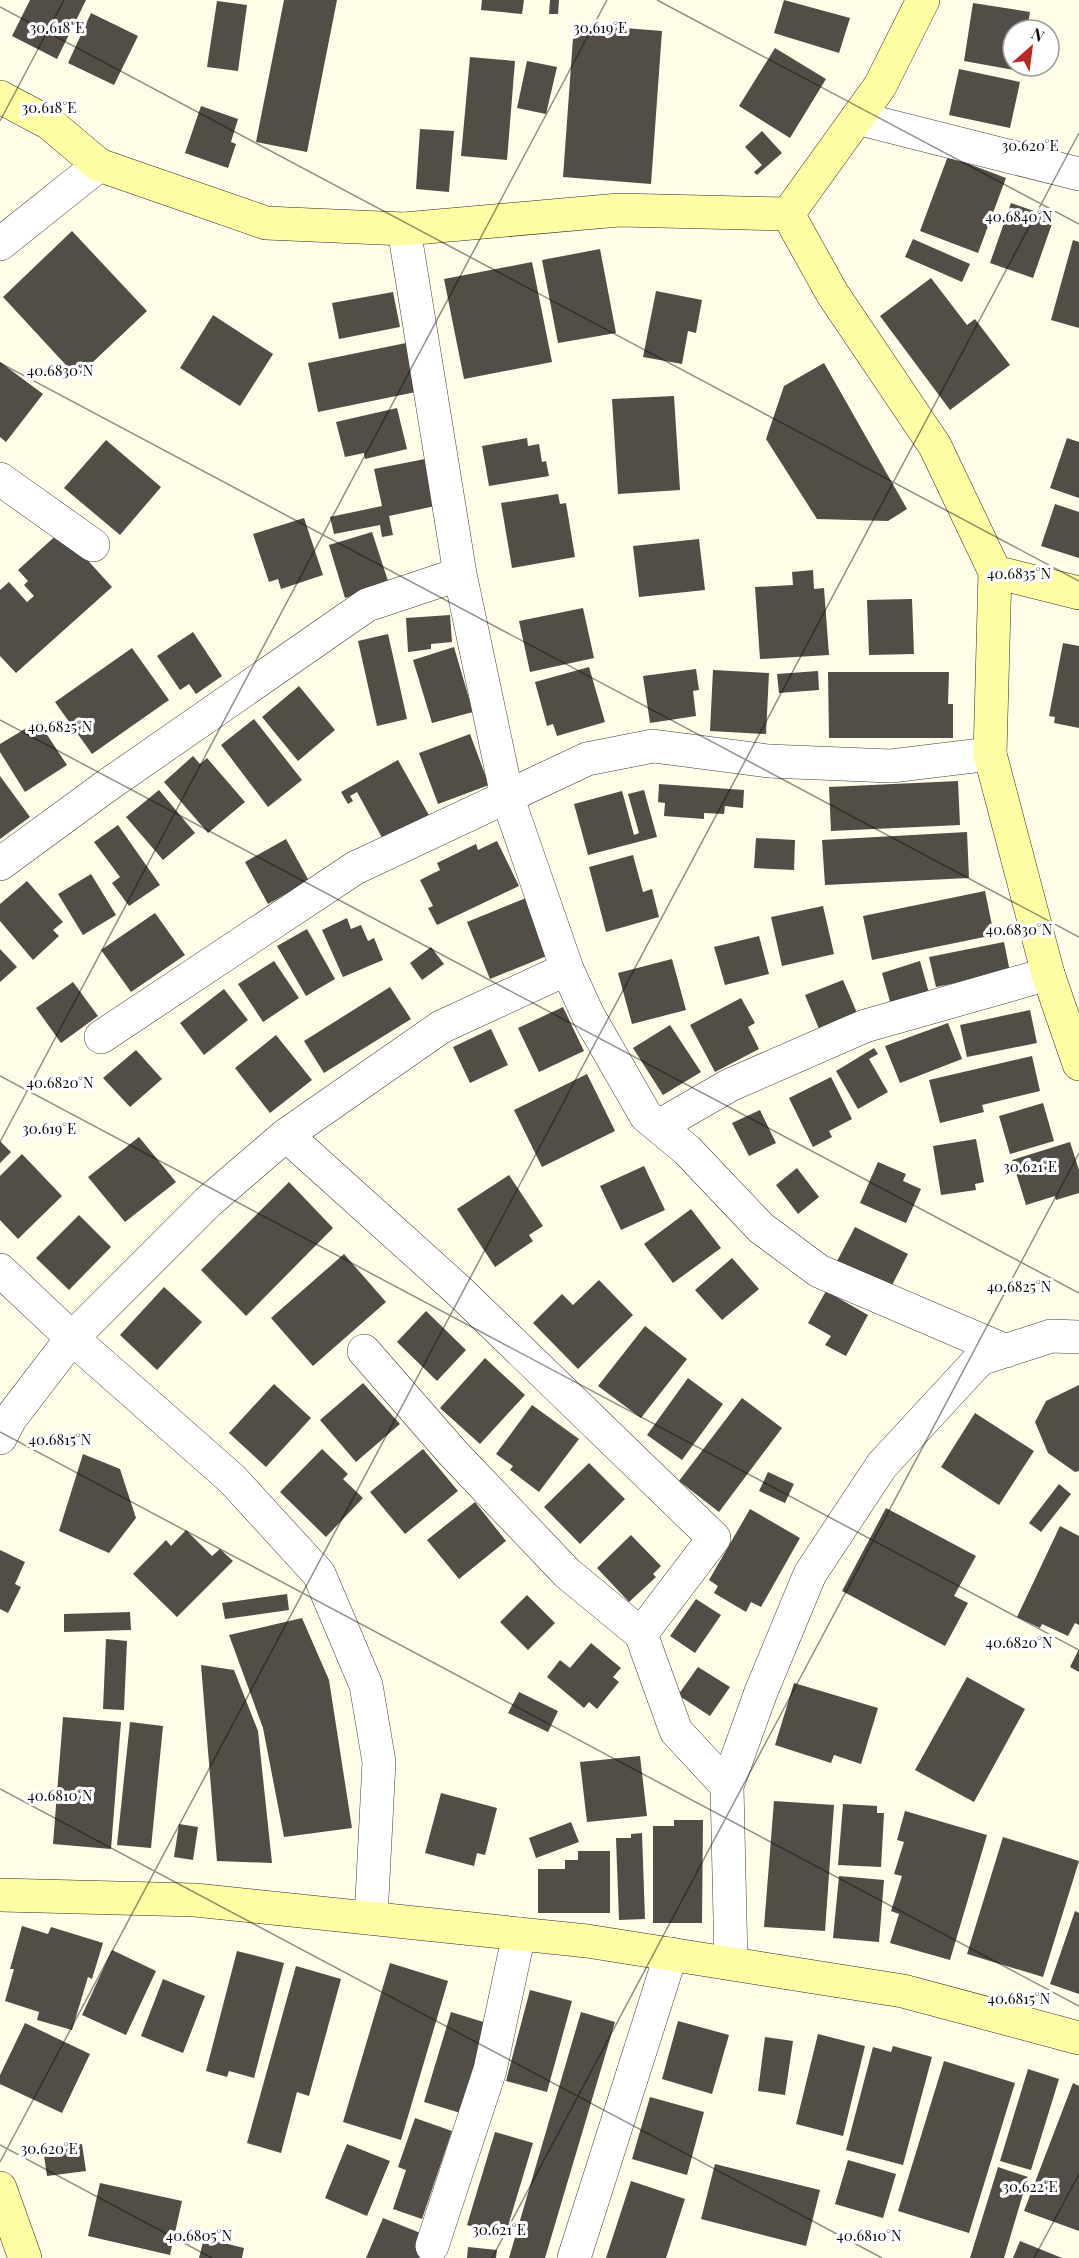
<svg xmlns="http://www.w3.org/2000/svg" width="1079" height="2258" font-family="'Playfair Display',serif">
  <rect width="100%" height="100%" fill="#fffce8"/>
  <!-- building -->
  <path fill="#534d47" d="M30,0H86L57,59L12,36Z
    M284,0H337L307,152L256,142Z
    M482,0H524L522,14L481,10Z
    M550,0H559L558,14H549Z
    M784,0L850,18L839,53L774,33Z
    M217,1L247,5L238,71L207,67Z
    M973,3L1030,12L1027,30H1013V66H1021L1020,71L964,61Z
    M91,13L138,36L114,85L68,63Z
    M574,24L662,31L651,184L563,177Z
    M775,48L826,79L790,138L739,106Z
    M470,57L515,61L507,160L461,156Z
    M527,61L557,67L546,114L517,108Z
    M959,69L1020,82L1010,128L949,115Z
    M201,106L238,119L231,142L236,144L228,168L185,153Z
    M420,129L454,131L449,192L416,189Z
    M762,131L782,153L757,175L754,172L762,165L745,147Z
    M948,156L1006,178L978,253L920,231Z
    M1011,203L1054,218L1033,278L990,263Z
    M72,231L147,311L77,377L3,297Z
    M913,239L970,264L962,282L905,257Z
    M1073,240L1079,242V328L1051,320Z
    M600,249L616,333L558,343L542,260Z
    M532,262L552,362L464,379L444,279Z
    M931,278L967,325L975,319L1010,365L950,410L880,316Z
    M656,291L702,300L696,333L688,331L682,364L643,357Z
    M393,292L400,327L339,339L332,303Z
    M213,315L273,354L240,406L180,368Z
    M406,343L416,392L318,412L308,363Z
    M0,362L43,394L6,442L0,437Z
    M824,363L907,509L888,521L817,519L766,439L784,386Z
    M674,396L680,490L618,494L612,399Z
    M397,408L407,449L365,459L364,453L345,457L336,422Z
    M527,438L528,446L539,444L542,462L546,461L549,476L489,486L482,446Z
    M1067,438L1079,442V498L1050,488Z
    M106,440L161,487L120,535L64,488Z
    M425,459L435,506L389,516L393,535L382,537L380,525L334,534L330,517L382,506L374,469Z
    M558,494L560,504L566,503L575,557L512,568L501,503Z
    M1055,504L1079,512V558L1041,546Z
    M304,518L323,575L281,589L278,579L269,582L253,534Z
    M61,531L112,587L16,673L0,656V590L9,582L27,602L34,596L24,585L28,581L18,570Z
    M372,532L389,584L345,598L329,545Z
    M699,539L705,590L639,597L633,546Z
    M813,570L814,589L824,588L829,655L760,659L755,587L793,585L792,572Z
    M912,599L914,654L869,655L867,600Z
    M583,608L594,658L530,672L519,621Z
    M450,615L452,642L431,644V649L408,652L406,618Z
    M193,632L222,676L196,694L189,684L180,690L157,656Z
    M388,634L407,719L377,726L358,641Z
    M1063,643L1079,646V728L1054,723L1055,717L1049,716Z
    M454,647L473,712L432,723L413,660Z
    M132,648L169,700L92,754L55,702Z
    M589,667L605,722L557,736L553,724L547,726L535,682Z
    M696,669L699,690L693,691L696,716L650,723L643,676Z
    M713,670L769,673L766,734L710,731Z
    M818,671L819,690L779,693L777,674Z
    M828,672H949L948,704H953V738H829Z
    M299,686L335,730L298,761L262,717Z
    M254,719L302,780L268,807L221,745Z
    M38,721L67,765L25,792L0,752V744Z
    M470,734L489,785L438,804L419,753Z
    M193,756L200,764L207,758L245,802L208,833L164,782Z
    M398,760L430,817L385,843L357,792L350,796L353,801L348,804L341,792Z
    M0,776L30,817L0,839Z
    M958,781L960,825L831,831L829,787Z
    M659,784L744,790L743,808L725,806L724,814L704,813V819L664,816L665,803L658,802Z
    M159,790L195,833L163,860L126,817Z
    M644,790L657,837L588,855L574,804L622,791L634,835L639,833L628,794Z
    M118,825L160,885L129,906L112,883L120,877L94,842Z
    M967,832L969,878L825,885L822,840Z
    M756,838L795,840L794,870L754,868Z
    M286,839L309,881L268,904L245,862Z
    M497,841L519,886L437,925L428,908L433,906L420,880L440,870L437,863L476,844L478,850Z
    M633,855L643,892L652,889L659,917L606,932L589,867Z
    M91,874L116,915L83,935L58,894Z
    M27,881L63,922L53,930L59,936L33,960L0,921V904Z
    M985,891L994,935L872,960L863,916Z
    M526,898L549,955L490,979L467,922Z
    M823,906L834,954L782,966L771,917Z
    M155,913L185,955L131,992L101,950Z
    M347,918L351,929L361,925L368,941L374,938L383,960L343,977L322,930Z
    M307,929L335,979L306,996L277,946Z
    M759,936L769,974L725,985L714,947Z
    M1004,942L1010,972L936,987L929,957Z
    M431,947L444,964L422,980L410,963Z
    M0,949L17,967L0,982Z
    M672,959L686,1010L632,1024L618,973Z
    M274,961L299,998L263,1022L238,984Z
    M920,961L929,993L891,1005L882,973Z
    M843,980L857,1013L819,1029L805,995Z
    M73,982L98,1016L61,1043L36,1008Z
    M390,987L411,1019L324,1073L304,1041Z
    M224,989L248,1020L204,1055L180,1023Z
    M741,998L755,1023L748,1027L759,1049L715,1072L690,1025Z
    M563,1007L584,1051L539,1072L518,1028Z
    M1030,1010L1037,1043L967,1057L960,1025Z
    M948,1023L962,1059L900,1083L885,1046Z
    M670,1025L701,1072L663,1095L633,1048Z
    M491,1029L508,1065L470,1083L453,1047Z
    M276,1035L312,1080L270,1113L235,1068Z
    M874,1048L878,1054L869,1059L888,1092L858,1109L836,1071Z
    M136,1050L162,1079L130,1107L103,1078Z
    M1032,1056L1040,1091L982,1105L984,1112L940,1123L929,1080Z
    M587,1074L615,1131L542,1167L514,1110Z
    M831,1077L852,1119L829,1131L832,1137L813,1147L789,1098Z
    M1043,1103L1054,1141L1010,1154L999,1116Z
    M760,1110L776,1143L749,1156L732,1123Z
    M139,1137L176,1182L125,1222L88,1177Z
    M976,1139L984,1182L975,1184L976,1190L941,1195L933,1146Z
    M0,1141L11,1152L0,1163Z
    M1070,1142L1079,1170V1193L1056,1200L1055,1196L1026,1205L1012,1160Z
    M22,1154L62,1196L18,1239L0,1220V1176Z
    M878,1162L906,1174L903,1181L921,1189L906,1223L860,1203Z
    M644,1166L665,1210L621,1230L600,1186Z
    M797,1168L819,1197L798,1214L776,1185Z
    M509,1175L543,1226L529,1235L533,1241L495,1267L457,1209Z
    M289,1182L333,1228L246,1316L201,1270Z
    M691,1209L721,1248L673,1283L644,1244Z
    M79,1215L111,1247L69,1290L36,1258Z
    M855,1227L908,1254L888,1293L835,1265Z
    M344,1254L386,1302L313,1366L271,1318Z
    M732,1258L759,1289L722,1320L695,1290Z
    M599,1280L633,1315L578,1369L533,1323L562,1294L573,1305Z
    M164,1287L202,1322L157,1370L120,1335Z
    M826,1291L868,1315L846,1356L825,1345L831,1336L808,1323Z
    M426,1311L466,1350L437,1381L397,1342Z
    M645,1326L687,1359L641,1418L598,1386Z
    M485,1358L525,1395L480,1444L440,1408Z
    M688,1378L723,1404L682,1460L647,1435Z
    M363,1383L400,1424L356,1462L320,1420Z
    M274,1384L311,1418L266,1467L229,1433Z
    M1079,1385V1471L1075,1472L1048,1453L1035,1422L1046,1401Z
    M742,1398L782,1428L719,1512L679,1481Z
    M532,1405L579,1439L539,1492L510,1470L513,1466L496,1454Z
    M975,1413L1034,1451L999,1505L941,1467Z
    M322,1449L348,1474L343,1479L363,1498L326,1537L280,1492Z
    M423,1449L458,1491L405,1534L370,1492Z
    M83,1454L120,1469L136,1518L109,1553L59,1531Z
    M589,1463L625,1499L580,1544L544,1507Z
    M768,1472L794,1484L785,1503L759,1491Z
    M1059,1484L1071,1494L1041,1532L1029,1523Z
    M475,1502L506,1541L459,1579L427,1540Z
    M886,1508L976,1556L954,1596L968,1603L945,1646L842,1591Z
    M750,1509L800,1538L761,1607L751,1602L746,1612L714,1593L718,1586L709,1580Z
    M1060,1526L1079,1536V1625L1075,1623L1068,1636L1042,1624L1040,1628L1017,1617Z
    M186,1530L212,1556L220,1549L233,1561L177,1617L133,1574L166,1540L171,1546Z
    M631,1535L661,1566L653,1574L656,1577L629,1602L597,1568Z
    M0,1550L25,1562L15,1584L21,1587L8,1613L0,1609Z
    M287,1594L289,1610L225,1619L222,1603Z
    M527,1595L555,1623L528,1650L500,1622Z
    M696,1599L721,1615L695,1653L670,1636Z
    M130,1612L131,1630L64,1632V1614Z
    M302,1618L329,1680L352,1828L284,1837L263,1728L229,1635Z
    M106,1639L127,1641L124,1710L103,1709Z
    M591,1643L621,1668L613,1677L619,1682L597,1709L589,1702L584,1708L547,1677L560,1660L570,1668Z
    M1079,1649V1672L1070,1667Z
    M201,1665L234,1670L258,1731L272,1863L217,1861Z
    M698,1667L730,1687L710,1716L678,1695Z
    M967,1677L1025,1709L974,1802L915,1770Z
    M794,1683L878,1708L861,1764L834,1755L831,1763L775,1745Z
    M519,1692L558,1711L548,1732L508,1713Z
    M63,1717L121,1722L111,1849L53,1844Z
    M130,1722L163,1726L151,1848L117,1845Z
    M640,1756L647,1816L587,1822L580,1762Z
    M441,1793L497,1808L485,1855L477,1853L474,1866L425,1853Z
    M774,1801L834,1805L825,1931L764,1927Z
    M843,1804L877,1806V1813H884L881,1867L838,1865Z
    M905,1811L987,1835L950,1960L890,1943L899,1914L891,1911L902,1876L894,1874L904,1842L897,1840Z
    M674,1820H703L702,1923H653V1826H674Z
    M571,1822L579,1842L536,1858L529,1838Z
    M179,1824L198,1827L193,1860L174,1857Z
    M642,1833L645,1919L619,1920L616,1838H631V1834Z
    M1003,1837L1079,1861L1043,1977L967,1954Z
    M578,1851H610V1913H538V1869H565V1860H578Z
    M839,1876L884,1880L879,1942L833,1938Z
    M1075,1911L1079,1913V1994L1050,1984Z
    M22,1926L48,1934L51,1927L103,1943L92,1979L88,1977L72,2030L37,2020L39,2012L5,2001L14,1969H10Z
    M112,1950L156,1971L126,2035L82,2015Z
    M237,1951L284,1963L254,2078L229,2071L227,2077L206,2071Z
    M390,1963L448,1981L401,2140L343,2122Z
    M296,1966L341,1979L309,2096L297,2092L281,2153L247,2143Z
    M163,1979L205,1996L183,2053L141,2036Z
    M530,1990L572,2001L547,2092L506,2081Z
    M451,2012L490,2024L464,2114L424,2102Z
    M581,2012L615,2022L545,2258H509Z
    M678,2021L729,2035L712,2094L662,2079Z
    M25,2023L90,2054L62,2113L0,2084V2075Z
    M818,2034L865,2046L843,2136L796,2124Z
    M765,2037L793,2041L785,2095L758,2091Z
    M893,2046L932,2057L903,2165L846,2150L873,2047L891,2052Z
    M944,2061L1015,2083L969,2233L898,2211Z
    M1028,2069L1059,2079L1031,2170L1000,2161Z
    M1073,2083L1079,2086V2231L1024,2211Z
    M650,2097L704,2112L687,2175L632,2159Z
    M415,2118L452,2131L422,2219L393,2209L406,2170L398,2167Z
    M495,2132L533,2143L505,2236L467,2225Z
    M82,2144L86,2171L47,2176L43,2149Z
    M347,2144L390,2161L367,2216L325,2198Z
    M848,2160L896,2174L883,2218L835,2204Z
    M715,2164L820,2190L806,2246L701,2219Z
    M998,2167L1028,2177L1004,2258H970Z
    M631,2181L685,2199L666,2258H606Z
    M100,2183L182,2201L170,2255L88,2236Z
    M383,2218L428,2236L419,2258H366Z
    M204,2238L244,2248L242,2258H199Z
    M1020,2241L1062,2258H1013Z
    M468,2247L497,2250L496,2258H467Z"/>
  <g fill="none" stroke-linecap="round" stroke-linejoin="round">
    <defs>
      <path id="street" d="M857,118L1079,174
        M404,229L460,574L507,796L567,969L588,1015L646,1116L687,1150L761,1228L819,1271L1006,1351
        M0,244L99,165
        M0,479L93,545
        M0,864L105,787L367,605L460,574
        M101,1037L355,868L587,759L653,746L768,761L891,766L990,754
        M659,1126L730,1085L865,1026L1048,974
        M286,1135L458,1290L714,1538L641,1634
        M0,1270L72,1338L232,1479L319,1574L366,1685L379,1762L371,1918
        M364,1351L452,1452L567,1573L641,1634L676,1731L727,1786
        M0,1438L10,1419L72,1338L208,1202L286,1135L441,1027L567,969
        M731,1963L727,1786L761,1692L810,1574L882,1465L980,1359L1051,1336L1079,1337
        M432,2246L490,2070L519,1934
        M574,2258L671,1954"/>
      <path id="secondary" d="M0,97L49,123L99,165L266,223L404,229L619,210L788,214L880,86L923,0
        M788,214L832,293L935,446L995,572L990,754L1048,974L1079,1064
        M995,572L1079,593
        M0,1895L195,1900L587,1941L903,1991L1079,2038
        M0,2188L25,2258"/>
    </defs>
    <!-- street casing -->
    <use href="#street" stroke="#3d3d3d" stroke-width="34"/>
    <!-- secondary casing -->
    <use href="#secondary" stroke="#2c2c2c" stroke-width="34"/>
    <!-- street -->
    <use href="#street" stroke="#fff" stroke-width="33"/>
    <!-- secondary -->
    <use href="#secondary" stroke="#fffda3" stroke-width="33"/>
  </g>
  <!-- ticks -->
  <path fill="none" stroke="#0a0a0a" stroke-width="1.5" stroke-opacity="0.45" d="M657,0L1079,224M0,7L1079,581M0,121L64,0M0,363L1079,937M0,720L1079,1293M0,1076L1079,1650M0,1142L607,0M0,1432L1079,2006M0,1789L882,2258M0,2145L212,2258M0,2162L1079,133M492,2258L1079,1153M1034,2258L1079,2174"/>
  <g font-size="15" text-anchor="middle" fill="#0a0a0a" stroke="#fff" stroke-width="6" stroke-linejoin="round" paint-order="stroke">
    <text x="57" y="33">30.618°E</text>
    <text x="600" y="33">30.619°E</text>
    <text x="49" y="113">30.618°E</text>
    <text x="1030" y="151">30.620°E</text>
    <text x="1019" y="222">40.6840°N</text>
    <text x="60" y="376">40.6830°N</text>
    <text x="1019" y="579">40.6835°N</text>
    <text x="60" y="732">40.6825°N</text>
    <text x="1019" y="935">40.6830°N</text>
    <text x="60" y="1088">40.6820°N</text>
    <text x="49" y="1134">30.619°E</text>
    <text x="1030" y="1172">30.621°E</text>
    <text x="1019" y="1292">40.6825°N</text>
    <text x="60" y="1445">40.6815°N</text>
    <text x="1019" y="1648">40.6820°N</text>
    <text x="60" y="1801">40.6810°N</text>
    <text x="1019" y="2004">40.6815°N</text>
    <text x="49" y="2154">30.620°E</text>
    <text x="1030" y="2192">30.622°E</text>
    <text x="499" y="2235">30.621°E</text>
    <text x="199" y="2241">40.6805°N</text>
    <text x="869" y="2241">40.6810°N</text>
  </g>
  <!-- north arrow -->
  <g transform="translate(1031 48) rotate(28)"><circle r="28" fill="#ffffff" stroke="#9d9d9d" stroke-width="1.5"/>
  <path d="M0-4.5L10 22L0 15L-10 22Z" fill="#bb2722"/>
  <text y="-9" font-size="16" font-weight="bold" text-anchor="middle" fill="#0a0a0a">N</text>
  </g>
</svg>
